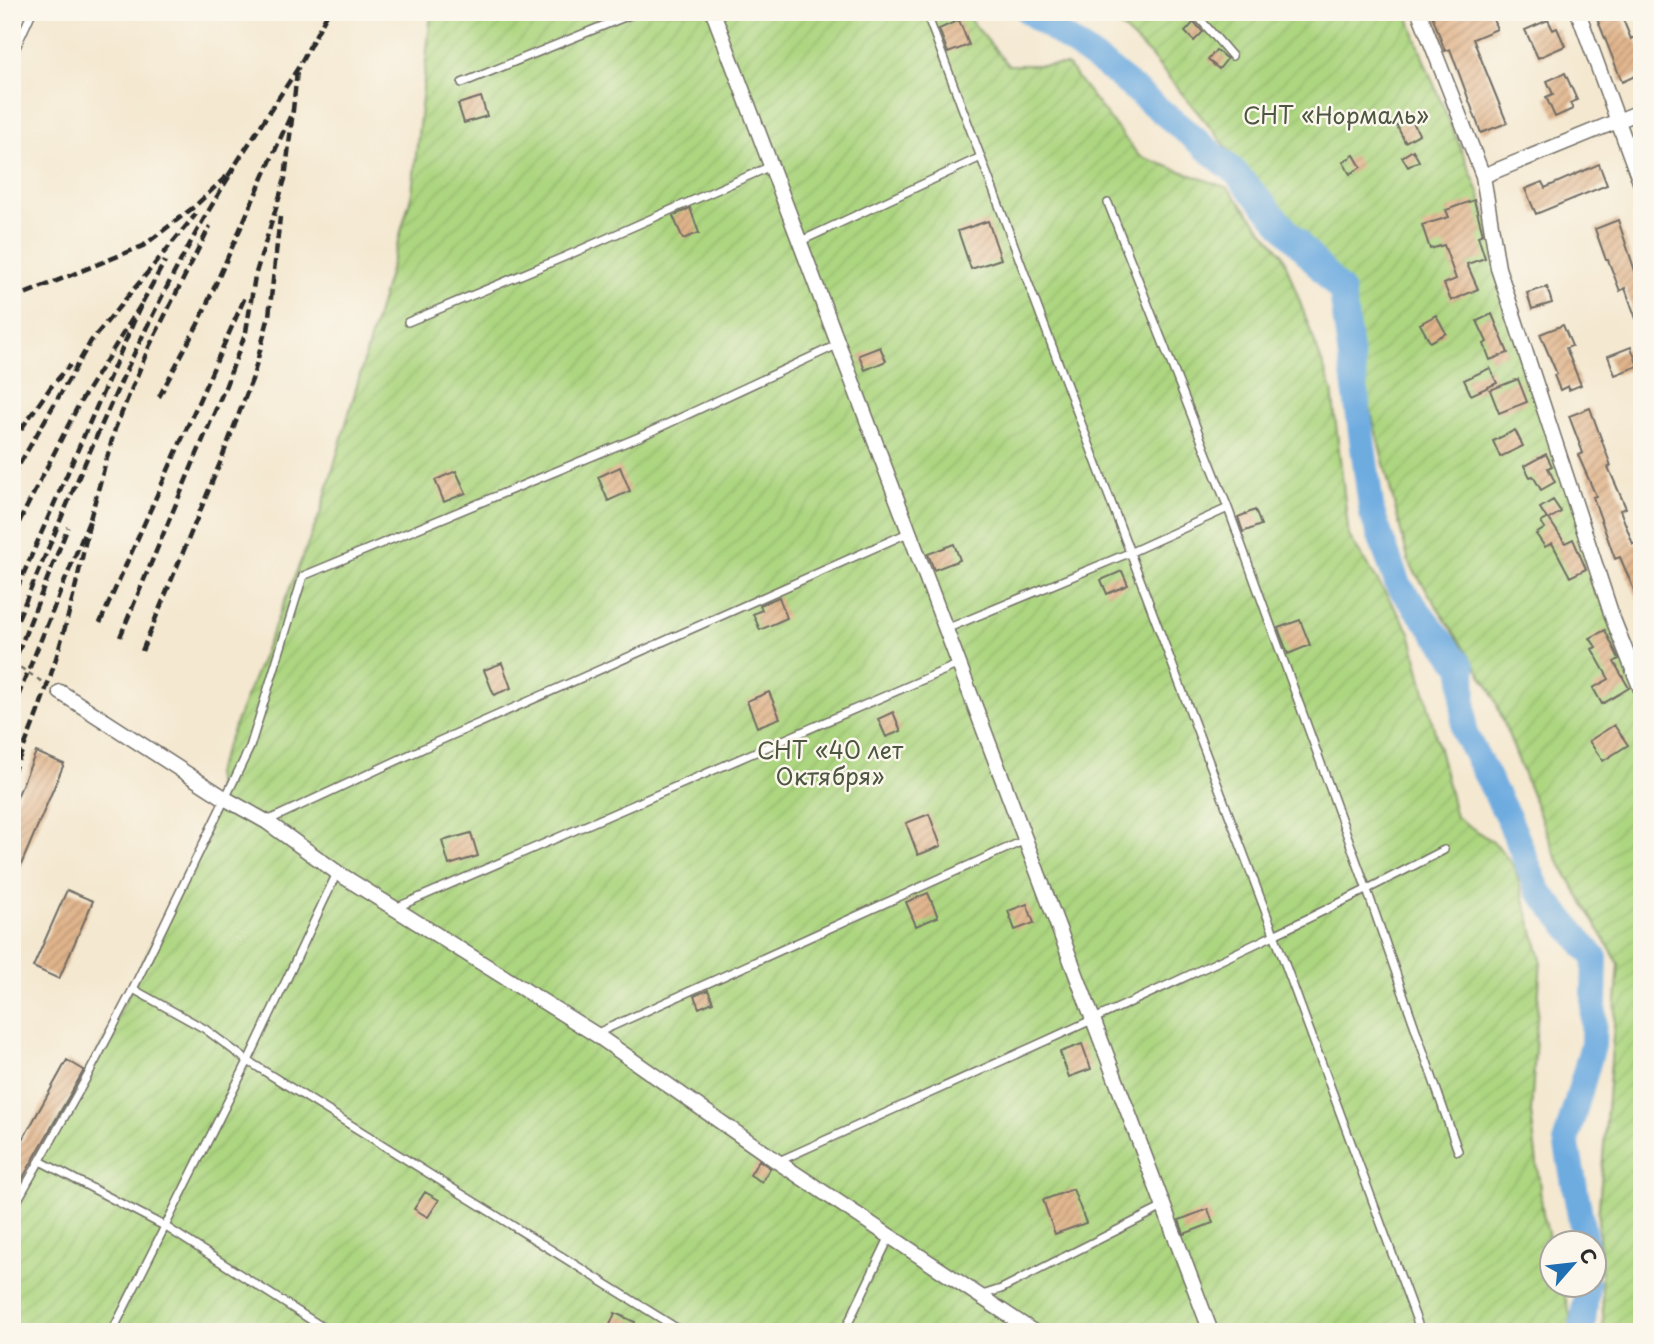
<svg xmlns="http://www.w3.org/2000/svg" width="1654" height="1344" font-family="'Playpen Sans',sans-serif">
  <defs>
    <pattern id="garden-furrows" width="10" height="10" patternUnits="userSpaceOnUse" patternTransform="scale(1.75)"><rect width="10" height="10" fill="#add680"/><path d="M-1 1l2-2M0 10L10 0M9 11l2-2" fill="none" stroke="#95b86f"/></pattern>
    <pattern id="building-hatch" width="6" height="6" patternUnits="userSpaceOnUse" patternTransform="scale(1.75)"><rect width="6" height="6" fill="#e1b58c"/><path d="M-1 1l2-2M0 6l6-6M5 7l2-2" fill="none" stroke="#b79373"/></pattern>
  </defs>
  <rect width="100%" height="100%" fill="#fbf7ec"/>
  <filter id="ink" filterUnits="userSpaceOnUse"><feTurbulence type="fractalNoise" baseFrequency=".0143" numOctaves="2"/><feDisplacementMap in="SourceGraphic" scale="14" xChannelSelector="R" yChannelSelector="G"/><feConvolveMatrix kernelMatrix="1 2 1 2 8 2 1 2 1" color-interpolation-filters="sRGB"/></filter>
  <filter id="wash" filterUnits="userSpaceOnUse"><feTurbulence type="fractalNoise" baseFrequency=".00686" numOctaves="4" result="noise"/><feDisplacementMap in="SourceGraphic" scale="28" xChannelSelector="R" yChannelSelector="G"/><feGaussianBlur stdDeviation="1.57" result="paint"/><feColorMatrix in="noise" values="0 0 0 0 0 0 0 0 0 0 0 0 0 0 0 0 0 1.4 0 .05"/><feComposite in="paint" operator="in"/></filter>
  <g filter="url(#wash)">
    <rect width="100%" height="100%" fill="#f4e8d0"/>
    <!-- garden -->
    <path fill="url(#garden-furrows)" stroke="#6c8056" stroke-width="2" d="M431,12H964L1008,65H1067L1139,156L1228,188L1282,253L1332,390L1349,536L1410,632L1456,817L1497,845L1515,868L1541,959L1531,1113L1543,1214L1552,1249V1284L1562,1285L1571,1319L1569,1332H12V1204L117,1018L219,801L215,774L321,511L412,193Z
      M1105,12H1407L1423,58L1479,192L1642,696V1332H1604L1598,1218L1619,964L1556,857L1491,690L1409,563L1338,281L1150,55Z"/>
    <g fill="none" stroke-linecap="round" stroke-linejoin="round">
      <!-- river -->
      <path stroke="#6eace0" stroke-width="26" d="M1029,12L1111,70L1234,171L1342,292L1372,513L1398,585L1463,668L1464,732L1509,819L1538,890L1595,958L1593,1045L1566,1140L1585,1242
        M1582,1332L1587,1284"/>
    </g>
    <g id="blocks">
      <!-- building -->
      <path fill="url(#building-hatch)" d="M1431,12H1455L1457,18L1472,12H1490L1497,29L1473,39L1507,123L1481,133L1450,49L1445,51Z
        M1612,12H1620L1631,39L1635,37L1642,53V73L1622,82L1597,18Z
        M959,20L969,45L948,53L939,29Z
        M1548,20L1553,30L1557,28L1565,46L1538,58L1525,30Z
        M1194,22L1203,32L1194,41L1185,32Z
        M1216,50L1227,59L1219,69L1208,60Z
        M1565,73L1577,100L1570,103L1573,109L1555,117L1546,97L1553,94L1547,81Z
        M481,97L487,116L464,123L458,104Z
        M1411,118L1419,134L1405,142L1397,126Z
        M1413,150L1419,161L1408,167L1402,157Z
        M1354,155L1361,167L1350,174L1343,162Z
        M1599,164L1607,185L1536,214L1525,189L1542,182L1545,188Z
        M1474,200L1483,234L1478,236L1485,258L1467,264L1478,289L1451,301L1444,284L1456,279L1444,245L1430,249L1422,225L1449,217L1446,210Z
        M690,208L699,233L683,239L673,216Z
        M1618,220L1642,292V330H1640L1625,288L1620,291L1608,260H1606L1595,229Z
        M988,221L1001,259L971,269L958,231Z
        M1547,287L1552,303L1532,309L1527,293Z
        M1492,314L1508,353L1490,360L1484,344L1487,342L1477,321Z
        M1436,315L1446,333L1430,342L1420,324Z
        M1563,325L1572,346L1566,348L1581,385L1569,390L1568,386L1560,390L1554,375L1557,374L1540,334Z
        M880,347L886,361L865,370L859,355Z
        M1631,347L1638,366L1615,375L1608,356Z
        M1490,368L1497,383L1471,395L1464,380Z
        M1518,379L1527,402L1499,413L1490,390Z
        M1590,408L1611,466L1608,467L1626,508L1620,510L1633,544L1637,543L1642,554V609L1620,557L1615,559L1593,497L1596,496L1578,455L1583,453L1569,416Z
        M1515,430L1523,446L1500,457L1493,441Z
        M1546,454L1552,466L1548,468L1555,482L1541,490L1533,476L1530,477L1524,466Z
        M620,467L630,491L608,501L598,477Z
        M456,471L466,493L444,502L435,480Z
        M1553,500L1561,512L1549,519L1565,543L1573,539L1586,569L1570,577L1552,543L1545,547L1536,534L1545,528L1541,522L1547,519L1540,508Z
        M1255,510L1261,525L1243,532L1238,517Z
        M954,544L960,560L934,570L928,554Z
        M1122,571L1128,585L1107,594L1101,580Z
        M779,597L787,618L760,630L753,614L762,610L760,605Z
        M1300,620L1310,645L1288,654L1278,628Z
        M1605,630L1619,659L1614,662L1629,688L1602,704L1593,688L1609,679L1592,649L1596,647L1590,638Z
        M502,663L511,688L494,695L484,670Z
        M769,692L780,718L757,727L747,701Z
        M893,712L901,731L886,737L878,719Z
        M1614,725L1628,745L1603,761L1589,741Z
        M36,752L64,764L12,886V809Z
        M929,814L941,846L918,855L906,823Z
        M471,833L478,856L449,865L442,841Z
        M67,890L93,901L59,979L33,967Z
        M928,893L938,917L916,926L906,902Z
        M1027,904L1034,923L1015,930L1008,911Z
        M708,990L713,1002L699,1008L694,996Z
        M1082,1044L1091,1069L1069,1077L1060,1052Z
        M67,1060L84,1070L12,1197V1159Z
        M759,1160L770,1168L762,1182L750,1175Z
        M1073,1189L1086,1223L1055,1234L1043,1200Z
        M425,1192L439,1200L428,1217L414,1209Z
        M1208,1209L1213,1223L1184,1234L1179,1220Z
        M615,1313L635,1322L630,1332H607Z"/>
    </g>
  </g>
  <g filter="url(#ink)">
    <use href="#blocks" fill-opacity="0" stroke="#716d65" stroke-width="2"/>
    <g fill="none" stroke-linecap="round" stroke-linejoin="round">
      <defs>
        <path id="lane" d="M926,12L1274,934L1421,1332
          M1194,12L1232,56
          M12,56L32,12
          M462,83L637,12
          M1108,203L1228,508L1367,890L1458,1151
          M801,241L981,157
          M408,322L564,257L771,166
          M946,629L1129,553L1228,508
          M267,821L439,741L910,532
          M395,908L959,664
          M133,989L205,1029L248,1061L683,1332
          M595,1034L1025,840
          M40,1161L166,1227L330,1332
          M779,1161C1002,1060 1227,963 1444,850
          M12,1210L88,1075L133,989L250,747L303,576L639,437L839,344
          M982,1295L1001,1289L1163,1207
          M112,1332L248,1061L337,873
          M844,1332L890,1236"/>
        <path id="street" d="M713,12L1211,1332
          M1419,12L1483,176L1498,268L1613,619L1642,692
          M1578,12L1642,187
          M1483,176L1642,111
          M60,692L226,799L267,822L338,873L595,1034L778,1162L1034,1332"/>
      </defs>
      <!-- lane casing -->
      <use href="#lane" stroke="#716d65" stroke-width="10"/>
      <!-- street casing -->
      <use href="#street" stroke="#716d65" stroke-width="17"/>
      <!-- path -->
      <path stroke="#716d65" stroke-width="2.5" stroke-dasharray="5 5" stroke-linecap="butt" d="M12,662L47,685"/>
      <!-- lane -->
      <use href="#lane" stroke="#fff" stroke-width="7"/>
      <!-- street -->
      <use href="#street" stroke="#fff" stroke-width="14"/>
      <!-- rail -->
      <path stroke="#2b2b2b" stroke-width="4.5" stroke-dasharray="10 5" stroke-linecap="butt" d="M228,176L298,68L328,12
        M12,299L143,246L194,207L234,169C142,314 81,476 12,632
        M142,303L165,261
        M159,397L198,324L293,110L297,71
        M12,442L50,388L70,365
        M12,477L91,341L196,214
        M90,519L115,429L149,347L210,226
        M12,536L79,404L142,303L12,600
        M100,623L246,295
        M120,637L226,385L246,332L255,276L285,179L293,110
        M142,651L220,463L253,377L269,316L280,217
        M12,667L68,527
        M12,711L90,519C73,607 50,692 12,774"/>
    </g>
  </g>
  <g text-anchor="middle" stroke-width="5" stroke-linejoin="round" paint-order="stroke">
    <!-- park labels -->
    <g font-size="23" fill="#4c5640" stroke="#fbf7ec">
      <text x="1336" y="124">СНТ «Нормаль»</text>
      <text x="830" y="759">СНТ «40 лет<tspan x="830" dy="26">Октября»</tspan></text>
    </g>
  </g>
  <!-- margin -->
  <rect width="1654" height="1344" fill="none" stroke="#fbf7ec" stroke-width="42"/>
  <!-- north arrow -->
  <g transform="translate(1573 1264) rotate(62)"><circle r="33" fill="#fbf7ec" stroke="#a8a59f" stroke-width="2"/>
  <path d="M0-5L12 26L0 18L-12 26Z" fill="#1f6fb2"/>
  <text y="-10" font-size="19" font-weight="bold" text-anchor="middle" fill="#2b2b2b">С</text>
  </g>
</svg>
